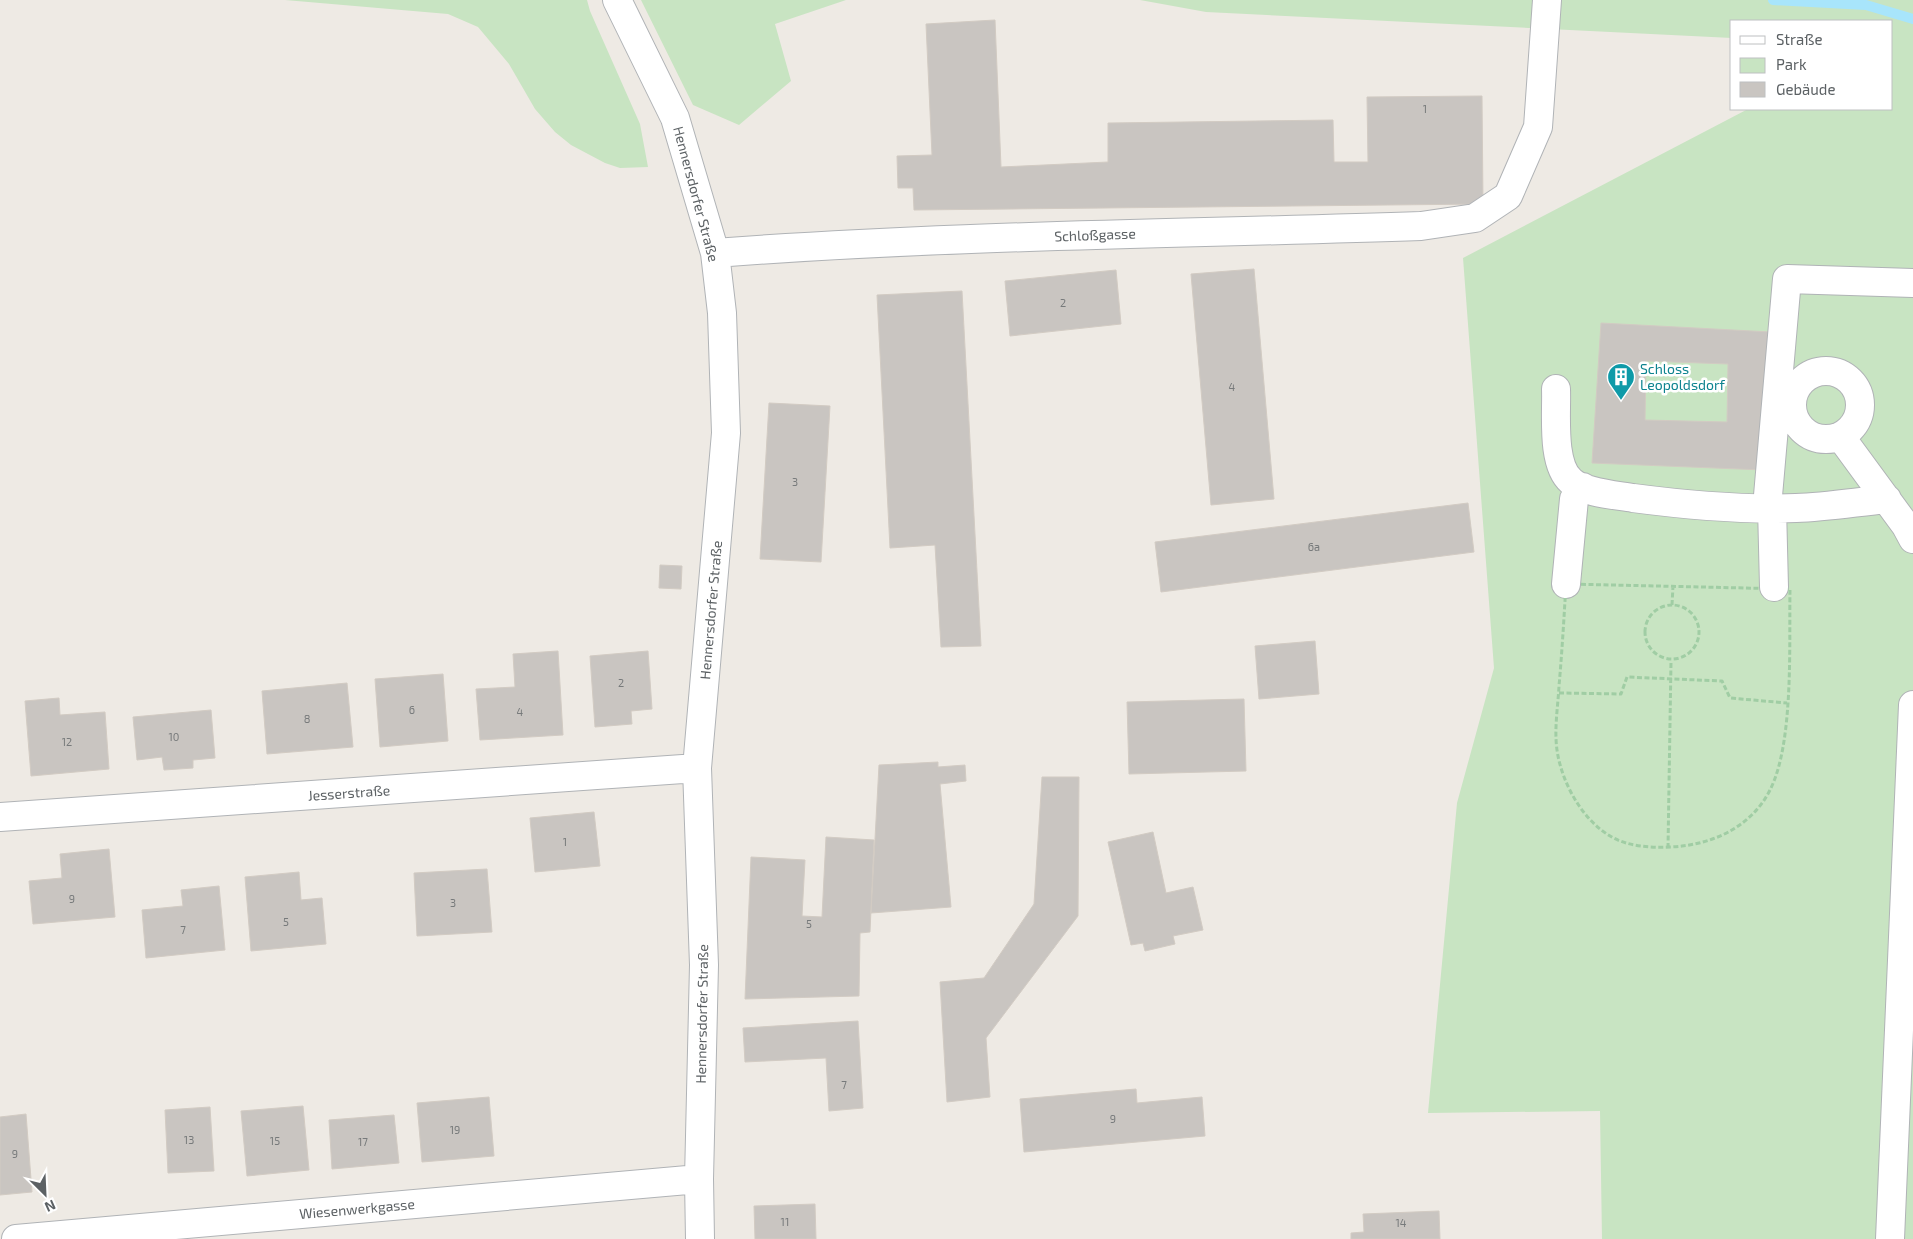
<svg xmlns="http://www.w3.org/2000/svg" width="1913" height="1239" font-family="'Exo 2',sans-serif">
  <rect width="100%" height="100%" fill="#eeeae4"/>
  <!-- green -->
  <path fill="#c8e4c2" d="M285,0H587L590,11L640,124L648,167L620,168L605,163L571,145L555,132L535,109L509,64L478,27L448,14Z
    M641,0H846L775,24L791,81L739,125L693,105Z
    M1140,0H1913V1239H1602L1600,1111L1428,1113L1457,803L1494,668L1463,258L1748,109H1892V21H1732V38L1206,12Z"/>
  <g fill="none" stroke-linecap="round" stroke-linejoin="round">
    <!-- stream -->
    <path stroke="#a8e5fb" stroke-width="10" d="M1773,0L1866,5L1913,19"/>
  </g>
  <!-- building -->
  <path fill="#c9c5c1" stroke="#d2cbc3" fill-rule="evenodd" d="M995,20L1001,167L1108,162V123L1333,120L1334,162H1368L1367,97L1482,96L1483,204L914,210L913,188H898L897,156L932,155L926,24Z
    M1254,269L1274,499L1211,505L1191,274Z
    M1116,270L1121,324L1010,336L1005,281Z
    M962,291L981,646L941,647L935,545L890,548L877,295Z
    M1601,323L1771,332L1764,470L1592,463ZM1646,361L1728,364L1727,422L1645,420Z
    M769,403L830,406L821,562L760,559Z
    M1468,503L1474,552L1161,592L1155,542Z
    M660,565L682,566L681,589L659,588Z
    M1315,641L1319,694L1259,699L1255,646Z
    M558,651L563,735L480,740L476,689L515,687L513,654Z
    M648,651L652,709L631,711L632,724L595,727L590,656Z
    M443,674L448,741L380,747L375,679Z
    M347,683L353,747L267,754L262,691Z
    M59,698L60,715L105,712L109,769L31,776L25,701Z
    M1244,699L1246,771L1129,774L1127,702Z
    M211,710L215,758L193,760V768L164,770L162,757L137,760L133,717Z
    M938,762V767L965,765L966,781L940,784L951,907L871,913L879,765Z
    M1042,777H1079L1078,916L986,1038L990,1097L947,1102L940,982L984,978L1034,904Z
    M594,812L600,866L535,872L530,818Z
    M1153,832L1166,893L1193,887L1203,930L1173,936L1175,944L1145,951L1143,943L1131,945L1108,842Z
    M826,837L874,840L870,932L860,933L859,996L745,999L751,857L805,860L802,916L822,917Z
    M109,849L115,917L33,924L29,881L62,878L60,854Z
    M487,869L492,932L417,936L414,873Z
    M299,872L301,900L322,898L326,944L251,951L245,877Z
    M219,886L225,950L146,958L142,910L183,906L181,890Z
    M858,1021L863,1108L829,1111L826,1058L745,1062L743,1028Z
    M1136,1089L1137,1103L1202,1097L1205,1136L1024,1152L1020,1099Z
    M489,1097L494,1156L422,1162L417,1103Z
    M303,1106L309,1170L247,1176L241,1111Z
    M210,1107L214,1171L168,1173L165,1110Z
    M26,1114L32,1192L0,1195V1117Z
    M394,1115L399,1163L332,1169L329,1120Z
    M815,1204L816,1239H755L754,1206Z
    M1439,1211L1440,1239H1351V1233L1364,1232L1363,1214Z"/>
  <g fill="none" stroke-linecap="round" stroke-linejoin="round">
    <defs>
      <path id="minor" d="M617,0L675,118L715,253L722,313L726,433L697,768L704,965L699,1179L700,1239
        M715,253C950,235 1186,234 1421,226L1475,218L1508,196L1538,127L1547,0
        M1792 405a34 34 0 1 1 68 0a34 34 0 1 1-68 0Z
        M1556,389C1557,413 1551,464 1571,481C1584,493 1616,495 1633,498C1686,505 1742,510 1796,508C1826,507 1856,502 1887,499
        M1840,436L1906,526L1913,539
        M1767,507L1787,279L1913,283
        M1772,507L1774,587
        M1566,584L1574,499L1583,487
        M0,817L697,768
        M16,1239L699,1179
        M1890,1239L1913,705"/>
    </defs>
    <!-- minor casing -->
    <use href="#minor" stroke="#b0b3b6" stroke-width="30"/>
    <!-- path -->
    <path stroke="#a0cda4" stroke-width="3" stroke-dasharray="5 2.5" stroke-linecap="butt" d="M1566,584L1790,589C1789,644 1794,743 1770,790C1753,824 1718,842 1682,846C1665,848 1643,848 1626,843C1588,832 1562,786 1557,750C1554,729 1558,706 1559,686C1562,652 1564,618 1566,584Z
      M1645 632a27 27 0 1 1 54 0a27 27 0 1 1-54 0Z
      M1672,605L1673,586
      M1559,693L1621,694L1627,677L1722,681L1730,698L1787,703
      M1668,848L1671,661"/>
    <!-- minor -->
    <use href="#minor" stroke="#fff" stroke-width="28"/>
  </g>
  <!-- icons -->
  <defs>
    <symbol id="building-pin" viewBox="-11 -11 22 30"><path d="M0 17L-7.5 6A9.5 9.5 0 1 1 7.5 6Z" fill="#0f9aa8" stroke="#fff"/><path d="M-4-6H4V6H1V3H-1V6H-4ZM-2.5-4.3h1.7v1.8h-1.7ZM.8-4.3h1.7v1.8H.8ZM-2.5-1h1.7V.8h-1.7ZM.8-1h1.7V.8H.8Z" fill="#fff"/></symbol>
  </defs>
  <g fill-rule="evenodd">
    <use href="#building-pin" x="1605" y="361" width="32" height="43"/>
  </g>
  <g text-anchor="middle" stroke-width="5" stroke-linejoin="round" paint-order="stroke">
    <!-- number labels -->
    <g font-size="11" fill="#777a7b">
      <text x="1425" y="113">1</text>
      <text x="1063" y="307">2</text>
      <text x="1232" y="391">4</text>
      <text x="795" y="486">3</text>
      <text x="1314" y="551">6a</text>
      <text x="621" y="687">2</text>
      <text x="412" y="714">6</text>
      <text x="520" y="716">4</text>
      <text x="307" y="723">8</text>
      <text x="174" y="741">10</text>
      <text x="67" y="746">12</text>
      <text x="565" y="846">1</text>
      <text x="72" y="903">9</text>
      <text x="453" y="907">3</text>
      <text x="286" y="926">5</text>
      <text x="809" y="928">5</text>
      <text x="183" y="934">7</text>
      <text x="844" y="1089">7</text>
      <text x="1113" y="1123">9</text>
      <text x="455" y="1134">19</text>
      <text x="189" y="1144">13</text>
      <text x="275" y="1145">15</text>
      <text x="363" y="1146">17</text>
      <text x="15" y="1158">9</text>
      <text x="785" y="1226">11</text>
      <text x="1401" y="1227">14</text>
    </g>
    <!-- street labels -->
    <g font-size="14" fill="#5c6164" stroke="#fff">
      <text transform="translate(696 194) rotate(75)" y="5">Hennersdorfer Straße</text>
      <text transform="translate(1095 235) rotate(-2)" y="5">Schloßgasse</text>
      <text transform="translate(711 610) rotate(-85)" y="5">Hennersdorfer Straße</text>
      <text transform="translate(349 793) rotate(-4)" y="5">Jesserstraße</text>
      <text transform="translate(702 1014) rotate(-89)" y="5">Hennersdorfer Straße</text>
      <text transform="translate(357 1209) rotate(-5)" y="5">Wiesenwerkgasse</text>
    </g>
    <!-- culture labels -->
    <g font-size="14" fill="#0d838f" stroke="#fff" text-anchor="start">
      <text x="1640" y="374">Schloss<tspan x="1640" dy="16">Leopoldsdorf</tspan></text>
    </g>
  </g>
  <!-- legend -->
  <rect x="1730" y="20" width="162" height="90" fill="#ffffff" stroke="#bec0c1"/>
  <rect x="1740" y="36" width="25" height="8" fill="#ffffff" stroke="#bec0c1"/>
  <text x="1776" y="45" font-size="15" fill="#5c6164">Straße</text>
  <rect x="1740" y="58" width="25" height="15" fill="#c8e4c2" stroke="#bec0c1"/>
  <text x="1776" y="70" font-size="15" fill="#5c6164">Park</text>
  <rect x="1740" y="82" width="25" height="15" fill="#c9c5c1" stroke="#bec0c1"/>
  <text x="1776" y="95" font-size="15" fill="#5c6164">Gebäude</text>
  <!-- north arrow -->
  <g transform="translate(45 1194) rotate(156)" stroke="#ffffff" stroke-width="4" paint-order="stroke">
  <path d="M0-4L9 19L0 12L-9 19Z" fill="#5c6164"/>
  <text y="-8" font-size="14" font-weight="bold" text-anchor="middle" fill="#5c6164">N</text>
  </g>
</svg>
